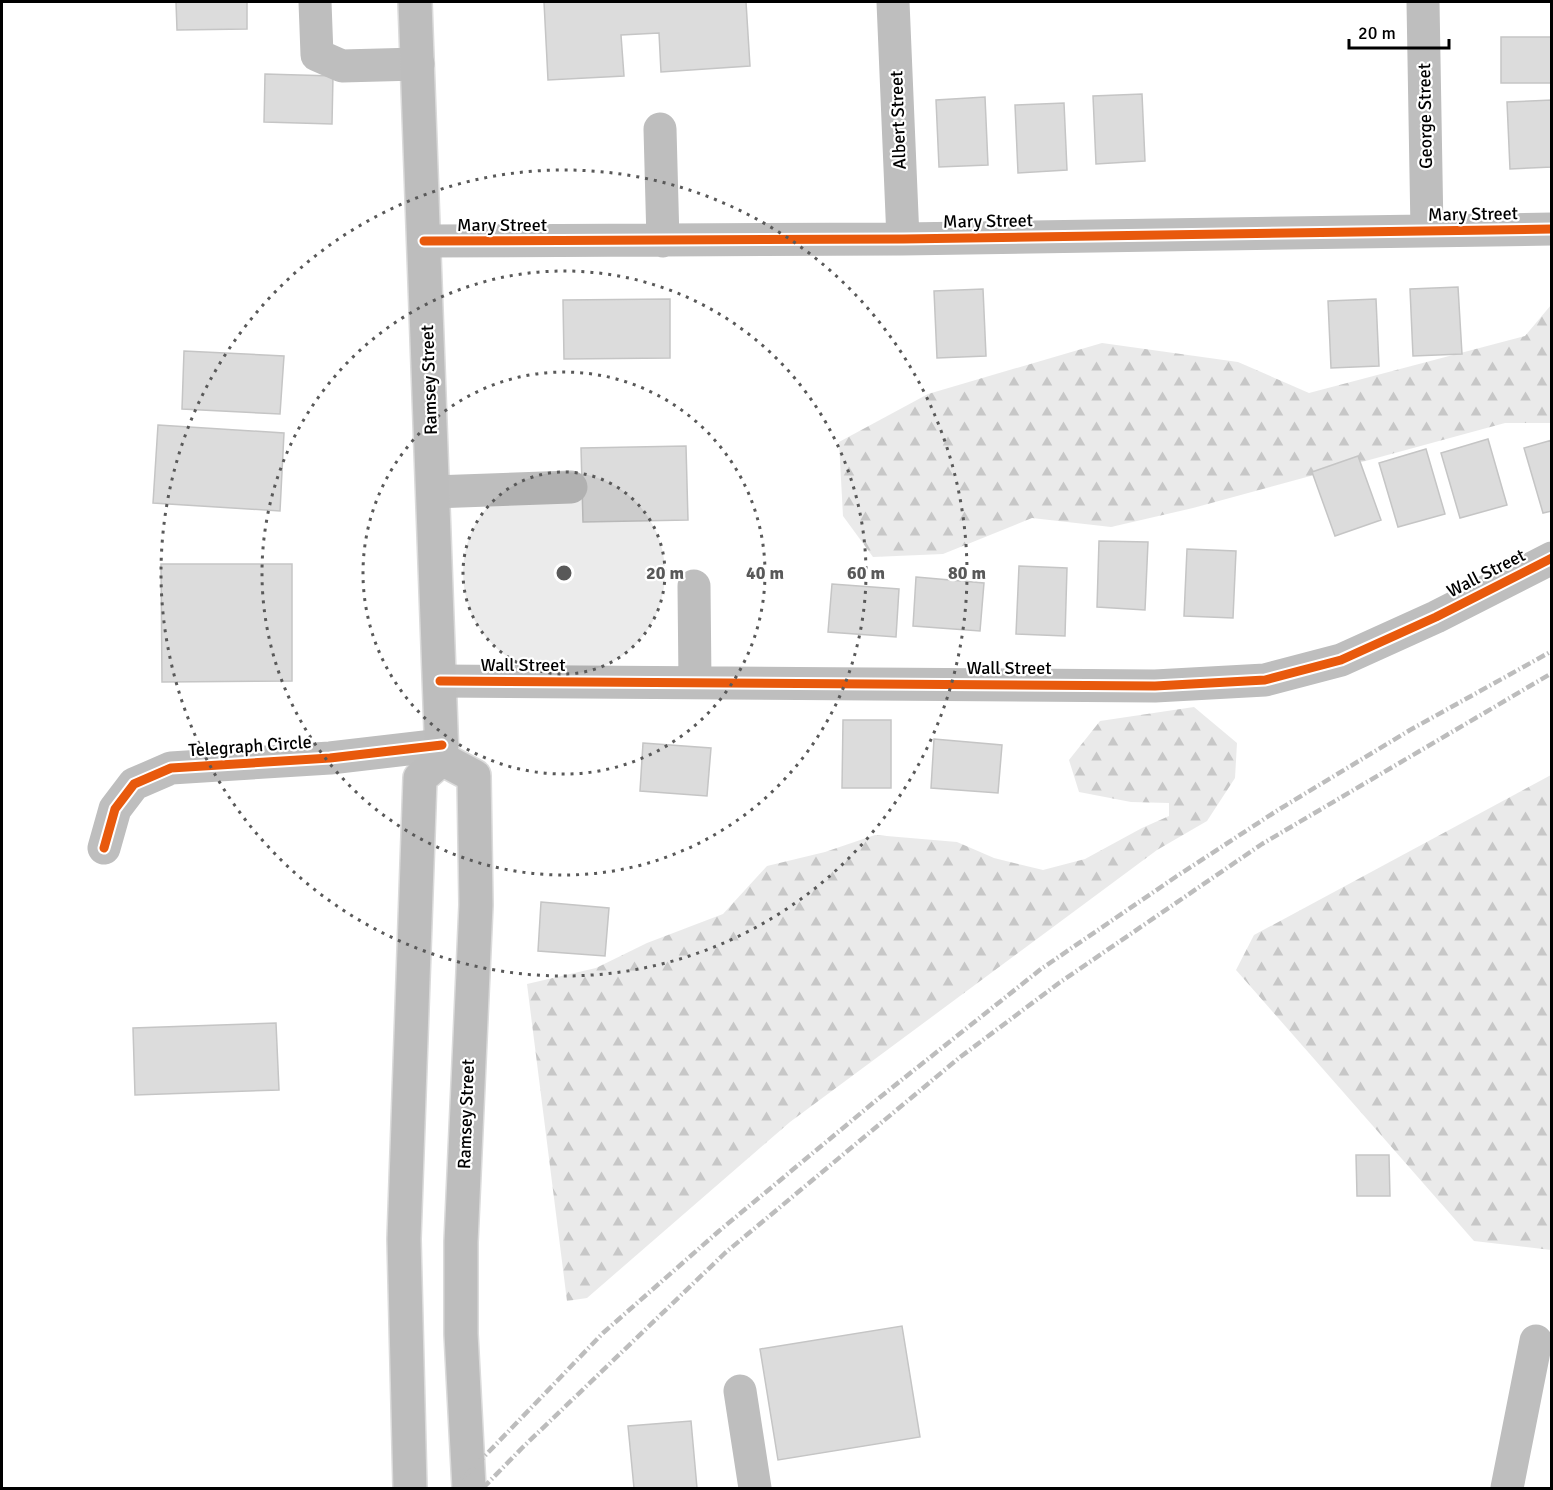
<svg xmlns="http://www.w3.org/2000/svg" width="1553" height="1490" font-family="Signika,sans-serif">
  <defs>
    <pattern id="forest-firs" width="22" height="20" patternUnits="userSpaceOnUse" patternTransform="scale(1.5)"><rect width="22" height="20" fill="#eaeaea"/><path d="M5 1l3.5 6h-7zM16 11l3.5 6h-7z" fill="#c7c7c7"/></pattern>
  </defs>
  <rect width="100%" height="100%" fill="#fff"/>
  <!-- forest -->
  <path fill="url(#forest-firs)" d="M1551,305V423H1505L1193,508L1111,527L1032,518L943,554L873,557L843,516L839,442L928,394L1102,343L1238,362L1309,393L1525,336Z
    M1194,707L1237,743L1235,778L1207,821L1157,850L790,1122L587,1298L567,1301L527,984L596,968L647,943L723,914L767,866L825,852L875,835L957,842L994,858L1043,870L1085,859L1142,828L1169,816V803L1131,802L1079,792L1069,760L1100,721Z
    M1551,775V1250L1474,1241L1236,970L1254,935Z"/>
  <!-- building -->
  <path fill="#dcdcdc" stroke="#c5c5c5" stroke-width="1.5" d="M176,2H247V29L177,30Z
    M544,2H746L750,66L661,72L659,33L621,35L624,76L548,80Z
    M1501,37H1552V83H1501Z
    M265,74L333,76L332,124L264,122Z
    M1142,94L1145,161L1096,164L1093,96Z
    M985,97L988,165L939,167L936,100Z
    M1552,100V167L1510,169L1507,102Z
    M1064,103L1067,170L1018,173L1015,105Z
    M1458,287L1462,354L1413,356L1410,289Z
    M983,289L986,356L937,358L934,291Z
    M670,299V358L564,359L563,300Z
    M1376,299L1379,366L1331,368L1328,301Z
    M184,351L284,356L280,414L182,409Z
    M158,425L284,433L280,511L153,503Z
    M1488,439L1507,505L1460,518L1441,453Z
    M1552,440V511L1543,513L1524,448Z
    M686,446L688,520L583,522L581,448Z
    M1426,449L1445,514L1398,527L1379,463Z
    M1358,456L1381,520L1335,536L1312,472Z
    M1099,541L1148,542L1145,610L1097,607Z
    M1187,549L1236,551L1233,618L1184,616Z
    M161,564H292V681L162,682Z
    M1019,566L1067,568L1065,636L1016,634Z
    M916,577L984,583L980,631L913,626Z
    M832,584L899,589L896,637L828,632Z
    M843,720H891V788H842Z
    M934,739L1002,745L998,793L931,788Z
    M643,743L711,748L707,796L640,791Z
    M541,902L609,908L605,956L538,951Z
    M276,1023L279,1090L135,1095L133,1028Z
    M1356,1155H1389L1390,1196H1357Z
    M902,1326L920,1437L778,1460L760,1349Z
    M691,1421L697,1488H634L628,1426Z"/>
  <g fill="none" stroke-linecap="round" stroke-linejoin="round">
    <defs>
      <path id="major" d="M442,759L474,776L476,905L461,1242V1334L469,1488
        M410,1488L404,1239L420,778L442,759L415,2"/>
    </defs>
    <!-- major casing -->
    <use href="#major" stroke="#dbdbdb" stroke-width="36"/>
    <!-- minor -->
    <path stroke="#bebebe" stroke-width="33" d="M315,2L317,55L342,66L418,64
      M893,2L903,239
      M1423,2L1427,231
      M660,129L663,241
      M424,241L903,239L1552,229
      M433,492L571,487
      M694,586L695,682
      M440,681L1155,686L1265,680L1341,660L1436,617L1552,558
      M104,848L115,809L134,784L171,768L330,758L442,745
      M740,1391L755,1488
      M1507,1488L1536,1341"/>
    <!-- major -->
    <use href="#major" stroke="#bdbdbd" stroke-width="33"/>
    <!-- rail -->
    <path stroke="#bdbdbd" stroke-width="4.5" stroke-dasharray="9 3 1.5 3" stroke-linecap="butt" d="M454,1488L603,1333L719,1231L879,1098L1041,969L1177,876L1278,810L1410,730L1552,651
      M483,1488L522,1448L725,1253L959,1058L1059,983L1262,844L1552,673"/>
    <defs>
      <path id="cycleway" d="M424,241L903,239L1552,229
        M440,681L1155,686L1265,680L1341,660L1436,617L1552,558
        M104,848L115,809L134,784L171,768L330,758L442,745"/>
    </defs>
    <!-- cycleway casing -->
    <use href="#cycleway" stroke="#fff" stroke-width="13"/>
    <!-- cycleway -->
    <use href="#cycleway" stroke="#e8590c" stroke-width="9"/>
  </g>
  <!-- distance rings -->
  <circle cx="564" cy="573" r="101" fill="#595959" fill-opacity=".12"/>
  <g fill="none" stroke="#595959" stroke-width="3" stroke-dasharray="3 6">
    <circle cx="564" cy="573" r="101"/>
    <circle cx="564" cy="573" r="201"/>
    <circle cx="564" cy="573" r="302"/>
    <circle cx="564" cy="573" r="403"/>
  </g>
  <g text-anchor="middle" stroke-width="4.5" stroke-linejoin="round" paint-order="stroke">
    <!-- street labels -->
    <g font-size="18" fill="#000" stroke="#fff">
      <text transform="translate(1425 116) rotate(-91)" y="6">George Street</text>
      <text transform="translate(898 120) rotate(-92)" y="6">Albert Street</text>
      <text transform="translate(1473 214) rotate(-1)" y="6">Mary Street</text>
      <text transform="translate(988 221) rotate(-1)" y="6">Mary Street</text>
      <text x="502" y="231">Mary Street</text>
      <text transform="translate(429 380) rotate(-92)" y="6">Ramsey Street</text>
      <text transform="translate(1486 573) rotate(-27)" y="6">Wall Street</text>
      <text x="523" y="671">Wall Street</text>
      <text x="1009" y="674">Wall Street</text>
      <text transform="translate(250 746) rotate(-4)" y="6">Telegraph Circle</text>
      <text transform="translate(466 1114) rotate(-88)" y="6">Ramsey Street</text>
    </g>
  </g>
  <circle cx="564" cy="573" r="9" fill="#595959" stroke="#fff" stroke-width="3"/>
  <g font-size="18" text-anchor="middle" font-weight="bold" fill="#595959" stroke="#fff" stroke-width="4.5" stroke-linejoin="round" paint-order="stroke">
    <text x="665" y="579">20 m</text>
    <text x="765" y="579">40 m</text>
    <text x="866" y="579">60 m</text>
    <text x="967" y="579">80 m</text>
  </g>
  <!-- border -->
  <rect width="1553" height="1490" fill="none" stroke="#000000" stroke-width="6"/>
  <!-- scale -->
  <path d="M1349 39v9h100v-9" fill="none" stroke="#000000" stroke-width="3"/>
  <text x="1358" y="39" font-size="18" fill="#000000" stroke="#ffffff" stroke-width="4.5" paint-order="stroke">20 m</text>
</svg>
